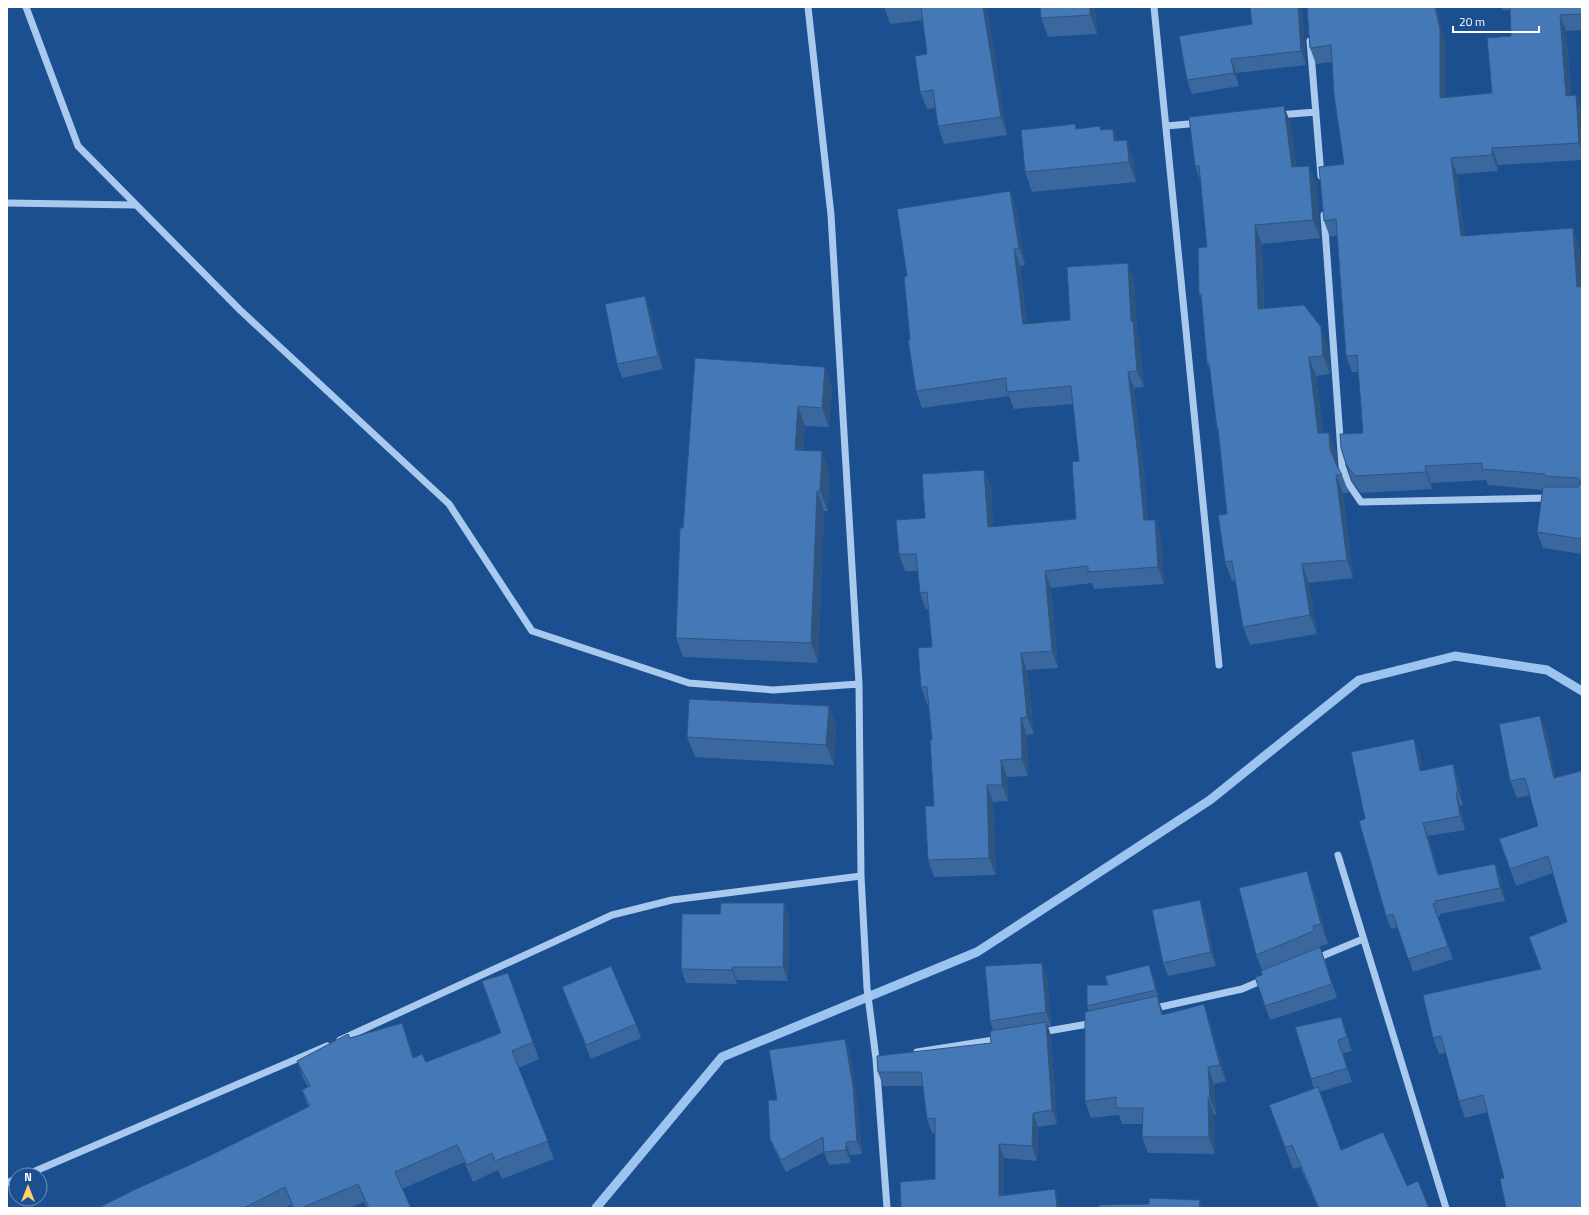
<svg xmlns="http://www.w3.org/2000/svg" width="1589" height="1215" font-family="'Titillium Web',sans-serif">
  <rect width="100%" height="100%" fill="#1b4f8f"/>
  <g fill="none" stroke-linecap="round" stroke-linejoin="round">
    <!-- stream -->
    <path stroke="#9cc4f0" stroke-width="9" d="M596,1208L722,1057L977,952L1210,800L1359,680L1455,656L1547,670L1582,691"/>
    <!-- minor -->
    <path stroke="#a9c9ee" stroke-width="7" d="M26,7L78,146L240,310L449,504L532,631L689,683L773,690L859,684
      M808,7L831,215L859,684L861,876L867,988L876,1059L887,1208
      M1154,7L1219,665
      M1310,41L1321,176
      M1278,115L1316,112
      M1166,126L1200,123
      M7,203L135,205
      M1324,215L1342,466L1348,483L1361,502L1549,498
      M1338,855L1446,1208
      M1315,959L1363,939
      M1151,1009L1242,989L1265,979
      M1042,1032L1094,1023
      M340,1040L612,915L672,900L861,876
      M917,1052L1000,1039
      M26,1175L327,1046
      M7,1183L16,1179"/>
  </g>
  <!-- wall -->
  <path fill="#3a679d" d="M884,7H987L1007,135L944,144L938,126L935,108L927,109L920,92L927,54L923,20L890,24Z
    M1095,7L1097,34L1048,37L1041,18Z
    M1307,7L1446,45V97L1492,93L1511,36L1510,10H1502L1501,7H1582V30L1566,31L1571,95L1582,112V160L1498,165V171L1457,174L1465,236L1579,245L1582,286V554L1543,548L1537,532L1543,490L1488,485L1486,480L1431,483L1432,489L1361,493L1352,481L1341,448L1363,433L1358,372H1352L1346,356L1337,236L1330,237L1324,221L1344,164L1332,62L1316,64L1310,48Z
    M1302,8L1306,65L1236,73L1239,86L1192,94L1187,80L1252,24Z
    M1291,124L1296,167L1309,166L1316,184L1320,238L1262,244L1264,308L1328,346L1330,374L1316,376L1323,433H1329L1336,451L1337,467L1342,475L1349,493H1343L1353,578L1309,583L1317,634L1250,645L1243,627L1235,580L1232,581L1225,562L1227,514L1219,435L1217,429L1210,370L1207,363L1202,302L1199,294L1207,247L1201,182L1195,166Z
    M1100,126L1101,130L1113,129L1117,141L1134,160L1136,182L1032,192L1025,172L1077,129Z
    M1010,191L1016,208L1025,265L1020,266L1027,324L1070,320L1134,280L1137,333L1139,338L1144,387L1134,388L1144,473L1148,520H1155L1161,537L1164,584L1094,589L1092,583L1051,588L1058,668L1027,670L1034,734L1027,735L1028,776L1007,777L1008,801L993,802L996,875L934,877L928,860L934,806L932,740L928,704H927L921,687L932,647L928,609H926L920,593L918,571H905L899,554L925,518L984,470L991,487L993,527L1076,519L1079,461L1073,404L1014,409L1009,396L922,408L916,391L910,340L907,276Z
    M650,310L663,369L622,378L617,364Z
    M695,358L832,386L829,427L805,426L803,451L829,471L828,511H824L818,663L683,657L676,638Z
    M829,706L836,727L834,765L695,757L687,737Z
    M1547,732L1556,778L1581,771L1582,1208L1504,1178L1488,1112L1465,1118L1459,1101L1446,1053L1439,1054L1433,1038L1541,969L1529,937L1567,922L1553,873L1516,886L1499,839L1538,826L1530,795L1517,798L1510,781Z
    M1419,752L1422,770L1458,778L1463,805H1460L1465,830L1428,836L1439,875L1495,864L1500,877L1505,901L1440,914V916L1438,917L1453,959L1413,972L1398,927L1391,929L1386,916L1365,819Z
    M1314,891L1328,944L1320,946L1337,998L1270,1020L1265,1006L1262,970L1256,955Z
    M1200,900L1205,914L1216,966L1168,976L1163,963Z
    M784,903L789,917L788,981L737,980V984L686,983L681,969Z
    M1149,965L1154,978L1160,1003H1159L1163,1015L1210,1021L1226,1081L1214,1084L1216,1115H1214L1215,1154L1148,1153L1142,1137L1143,1124H1122L1119,1115L1091,1118L1085,1101L1089,1011L1087,1006Z
    M508,973L539,1059L519,1068L554,1159L502,1179L498,1170L473,1182L464,1162L402,1189L411,1208H367L364,1202L349,1208H292L291,1205L285,1208H98L207,1157L308,1107L302,1090L308,1087L303,1078L297,1061L350,1038L402,1023L414,1057L426,1062L501,1033Z
    M1047,976L1051,1026H1048L1051,1036L1057,1124L1038,1127L1037,1161L1004,1158V1195L1060,1203V1208H901L935,1179V1133H932L927,1119L923,1086H883L878,1072L991,1043L993,1030L990,1021Z
    M562,987L636,1024L641,1038L591,1059L567,1001Z
    M1341,1017L1346,1031L1352,1051L1343,1053L1352,1082L1319,1092L1341,1150L1407,1186L1429,1208H1318L1300,1167L1293,1169L1269,1105L1314,1089L1311,1079Z
    M850,1051L857,1099L862,1154L850,1155L851,1163L829,1165L824,1152L786,1172L775,1151L770,1139L777,1100Z"/>
  <!-- shaded-wall -->
  <path fill="#305480" d="M983,7H987L1007,135L1001,117Z
    M1090,7H1095L1097,34L1090,15Z
    M1298,7H1302V8L1306,65L1301,51Z
    M1435,7H1437L1446,45V114L1440,98Z
    M1560,15L1566,31L1572,112L1566,96Z
    M1231,59L1236,73L1239,86L1234,73Z
    M1576,95L1582,112V151L1579,143Z
    M1284,106L1291,124L1298,186L1292,167Z
    M1113,129L1120,149L1114,141Z
    M1127,140L1134,160L1136,182L1129,162Z
    M1492,148L1498,165V171L1492,155Z
    M1451,158L1457,174L1467,253L1461,236Z
    M1309,166L1316,184L1320,238L1313,220Z
    M1010,191L1016,208L1025,265L1019,248Z
    M1255,225L1262,244L1264,327L1258,309Z
    M1573,228L1579,245L1582,290L1577,287Z
    M1014,249L1020,266L1029,341L1023,324Z
    M1128,263L1134,280L1137,333L1139,338L1144,387L1137,371L1131,321Z
    M645,296L650,310L663,369L658,356Z
    M1321,327L1328,346L1330,374L1323,356Z
    M1309,357L1316,376L1325,452L1318,433Z
    M825,367L832,386L829,427L822,408Z
    M1128,372L1134,388L1144,473L1150,537L1144,520Z
    M798,406L805,426L802,470L795,450Z
    M1329,433L1336,451L1337,467L1330,449Z
    M822,451L829,471L828,511L820,491Z
    M1425,466L1431,483L1432,489L1426,472Z
    M984,470L991,487L994,544L988,527Z
    M1336,475L1343,493L1353,578L1347,560Z
    M817,491L824,511L818,663L811,643Z
    M1155,520L1161,537L1164,584L1158,567Z
    M1302,564L1309,583L1317,634L1310,615Z
    M1045,571L1051,588L1058,668L1052,651Z
    M1021,653L1027,670L1034,734L1027,717Z
    M829,706L836,727L834,765L826,745Z
    M1540,716L1547,732L1560,795L1554,778Z
    M1021,718L1027,735L1028,776L1022,759Z
    M1414,739L1419,752L1425,784L1420,771Z
    M1001,760L1007,777L1008,801L1002,785Z
    M1453,764L1458,778L1463,805L1458,792Z
    M987,785L993,802L996,875L989,858Z
    M1456,792L1460,805L1465,830L1460,816Z
    M1423,823L1428,836L1442,888L1438,875Z
    M1495,864L1500,877L1505,901L1500,888Z
    M1307,871L1314,891L1328,944L1321,924Z
    M1200,900L1205,914L1216,966L1211,952Z
    M784,903L789,917L788,981L783,967Z
    M1042,963L1047,976L1051,1026L1046,1012Z
    M1149,965L1154,978L1160,1003L1156,990Z
    M732,967L737,980V984L732,970Z
    M1157,996L1163,1012L1168,1032L1162,1015Z
    M1204,1004L1210,1021L1226,1081L1220,1065Z
    M1341,1017L1346,1031L1352,1051L1347,1037Z
    M1046,1022L1051,1036L1057,1124L1052,1110Z
    M402,1023L409,1041L419,1075L413,1058Z
    M845,1039L850,1051L857,1099L862,1154L857,1141Z
    M1338,1040L1343,1053L1352,1082L1347,1068Z
    M1208,1067L1214,1084L1216,1115L1210,1098Z
    M1208,1098L1214,1115L1215,1154L1209,1137Z
    M1033,1113L1038,1127L1037,1161L1032,1146Z
    M846,1142L850,1155L851,1163L846,1150Z
    M999,1144L1004,1158V1208L999,1196Z
    M1055,1189L1060,1203V1208H1057Z
    M1200,1200L1203,1208H1199Z"/>
  <!-- building -->
  <path fill="#4478b7" stroke="#305480" d="M921,7H983L1001,117L938,126L933,90L920,92L915,56L927,54Z
    M1040,7H1090V15L1041,18Z
    M1250,7H1298L1301,51L1231,59L1234,73L1187,80L1179,36L1252,24Z
    M1307,7H1435L1440,29V98L1492,93L1487,38L1511,36L1510,7H1582V14L1560,15L1566,96L1576,95L1579,143L1492,148V155L1451,158L1461,236L1573,228L1577,287L1582,286V539L1537,532L1543,487H1578L1581,482L1578,478L1545,476V474L1482,469V463L1425,466L1426,472L1355,476L1346,464L1341,448L1340,434L1363,433L1357,355L1346,356L1336,219L1324,221L1319,167L1344,164L1334,95L1331,45L1310,48Z
    M1284,106L1292,167L1309,166L1313,220L1255,225L1258,309L1304,305L1321,327L1323,356L1309,357L1318,433H1329L1330,449L1337,466L1342,475H1336L1347,560L1302,564L1310,615L1243,627L1232,561L1225,562L1218,515L1227,514L1218,429H1217L1209,363H1207L1201,294H1199L1198,248L1207,247L1199,166H1195L1189,117Z
    M1075,124L1076,129L1100,126V130L1113,129L1114,141L1127,140L1129,162L1025,172L1021,130Z
    M1010,191L1019,248L1014,249L1023,324L1070,320L1067,267L1128,263L1131,321H1133L1137,371L1128,372L1138,456L1144,520H1155L1158,567L1088,572V566L1045,571L1052,651L1021,653L1027,717L1021,718L1022,759L1001,760L1002,785H987L989,858L928,860L925,806H934L930,740H932L927,687H921L918,648L932,647L927,592L920,593L916,554H899L896,520L925,518L922,474L984,470L988,527L1076,519L1072,462L1079,461L1071,386L1007,392L1006,378L916,391L908,340H910L904,277L907,276L897,209Z
    M645,296L658,356L617,364L605,304Z
    M695,358L825,367L822,408L798,406L795,450L822,451L820,491H817L811,643L676,638L680,528H683Z
    M689,699L829,706L826,745L687,737Z
    M1540,716L1554,778L1581,771L1582,776V1208H1506L1500,1179L1504,1178L1483,1095L1459,1101L1441,1036L1433,1038L1423,995L1541,969L1529,937L1567,922L1548,856L1510,869L1499,839L1538,826L1525,778L1510,781L1499,724Z
    M1414,739L1420,771L1453,764L1458,792H1456L1460,816L1423,823L1438,875L1495,864L1500,888L1435,901L1436,903L1433,904L1448,946L1408,959L1393,914L1386,916L1359,821L1365,819L1351,752Z
    M1307,871L1321,924L1313,926L1314,931L1256,955L1239,888Z
    M1200,900L1211,952L1163,963L1152,910Z
    M721,903H784L783,967H732V970L681,969L682,914H720Z
    M1320,947L1332,984L1265,1006L1255,977L1262,975L1261,971Z
    M1042,963L1046,1012L990,1021L985,966Z
    M1149,965L1156,990L1087,1006V985H1108L1105,976Z
    M611,966L636,1024L586,1045L562,987Z
    M508,973L533,1042L512,1051L548,1141L495,1161L492,1153L467,1165L457,1145L395,1172L411,1208H369L358,1184L301,1208H294L285,1187L244,1208H98L134,1190L207,1157L310,1106L302,1090L310,1086L297,1061L348,1034L350,1038L402,1023L413,1058L422,1054L426,1062L501,1033L482,981Z
    M1157,996L1162,1015L1204,1004L1220,1065L1208,1067L1210,1098H1208L1209,1137H1142L1143,1108H1116V1097L1085,1101V1012Z
    M1341,1017L1347,1037L1338,1040L1347,1068L1311,1079L1295,1027Z
    M1046,1022L1052,1110L1033,1113L1032,1146L999,1144V1196L1055,1189L1057,1208H901L900,1182L935,1179V1118L927,1119L921,1072H878L877,1056L991,1043L990,1031Z
    M845,1039L853,1086L857,1141L846,1142V1150L824,1152L823,1137L781,1160L770,1139L768,1100H777L769,1050Z
    M1318,1087L1341,1150L1383,1132L1407,1186L1418,1181L1429,1208H1319L1292,1145L1285,1147L1269,1105Z
    M1149,1198L1200,1200L1199,1208H1099V1205L1149,1204Z"/>
  <!-- border -->
  <rect width="1589" height="1215" fill="none" stroke="#ffffff" stroke-width="16"/>
  <!-- north arrow -->
  <g transform="translate(28 1187)"><circle r="19" fill="#1b4f8f" stroke="#7695bc"/>
  <path d="M0-3L7 15L0 10L-7 15Z" fill="#ffd166"/>
  <text y="-6" font-size="11" font-weight="bold" text-anchor="middle" fill="#ffffff">N</text>
  </g>
  <!-- scale -->
  <path d="M1453 26v6h86v-6" fill="none" stroke="#ffffff" stroke-width="2"/>
  <text x="1459" y="26" font-size="12" fill="#ffffff" stroke="#1b4f8f" stroke-width="3" paint-order="stroke">20 m</text>
</svg>
